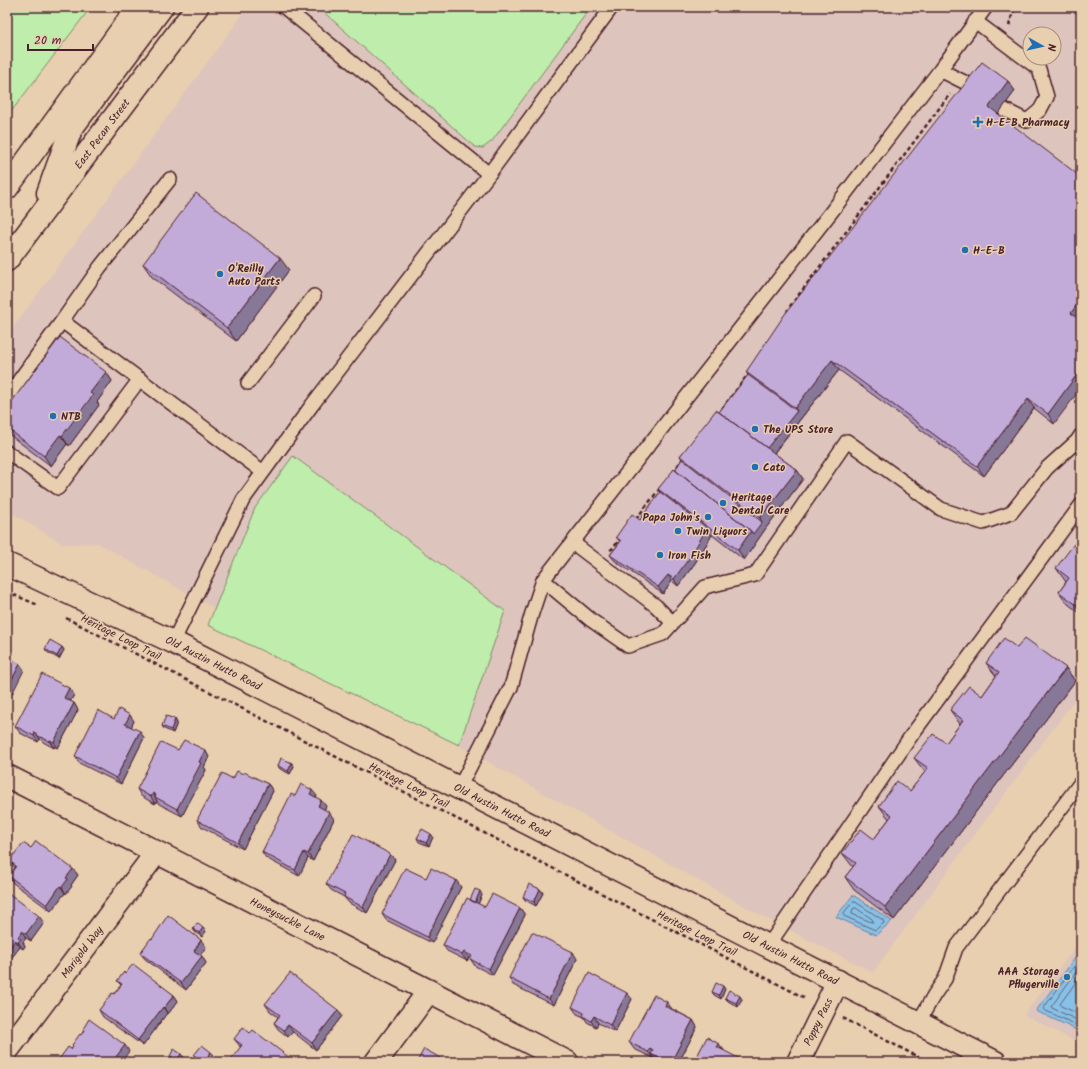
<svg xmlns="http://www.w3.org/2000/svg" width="1088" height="1069" font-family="Kalam,sans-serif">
  <rect width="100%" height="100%" fill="#e8cfb0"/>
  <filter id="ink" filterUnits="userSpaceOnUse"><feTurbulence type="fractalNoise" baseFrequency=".025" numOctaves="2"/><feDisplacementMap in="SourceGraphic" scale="8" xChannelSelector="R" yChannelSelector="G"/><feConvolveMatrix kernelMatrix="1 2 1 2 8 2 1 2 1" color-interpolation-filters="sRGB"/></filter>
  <g filter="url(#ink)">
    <!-- built -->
    <path fill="#ddc4bc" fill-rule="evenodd" d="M248,7H1081V691L873,972L773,922L98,543L63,544L7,510V336ZM1030,34H1054V58H1030Z
      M1081,940V1044L1024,1015Z"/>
    <!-- green -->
    <path fill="#beedac" stroke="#84866c" d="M7,7H91L7,117Z
      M318,7H591L492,141L483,148L475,147Z
      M293,456L505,611L459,745L208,625L255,508Z"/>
    <!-- water -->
    <path fill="#88c1e7" stroke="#6f809c" d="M853,895L892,921L876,935L836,917Z
      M1081,950V1032L1036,1011Z"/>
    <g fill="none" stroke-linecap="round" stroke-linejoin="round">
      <!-- shore -->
      <path stroke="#636076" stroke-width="1" d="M854,901L883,920L884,923L875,930L844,916V913Z
        M854,908H856L872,919L873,922H871L852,914V912Z
        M1081,957L1043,1009L1044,1010L1081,1027
        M1081,965L1051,1007L1052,1008L1081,1022
        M1081,975L1060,1004L1061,1006L1081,1015"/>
      <defs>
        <path id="lane" d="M284,7L489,174
          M975,21L1039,69L1047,97L1040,110L1027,121L1003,109
          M940,70L976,88
          M62,321L100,267L170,179
          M248,383L314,296
          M7,397L62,321L263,472
          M7,452L58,488L140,379
          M573,543L656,606L673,623
          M543,580L591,620L628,646L663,634L705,587L755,575L847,441L941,509L983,523L1011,513L1047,468L1077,441L1081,435
          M173,642L243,500L312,405L489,174L612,7
          M459,788L511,687L532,613L543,580L832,211L940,70L986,7
          M768,946L911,736L1081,505
          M918,1023L934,995L945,979L956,948L1081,782"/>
        <g id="street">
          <path id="s1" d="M7,776L429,991L567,1062"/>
          <path id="s2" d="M7,1051L156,853"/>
          <path d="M376,1062L429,991"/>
          <path id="s3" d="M798,1062L838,981"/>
        </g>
        <g id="secondary">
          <path d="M7,188L138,7"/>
          <path d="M48,193L71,129L162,7"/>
          <path id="s4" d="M7,260L197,7"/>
          <path id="s5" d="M7,564L173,642L995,1062"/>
        </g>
      </defs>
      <!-- lane casing -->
      <use href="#lane" stroke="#4a1f2b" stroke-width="16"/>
      <!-- street casing -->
      <use href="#street" stroke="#4a1f2b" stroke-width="25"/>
      <!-- secondary casing -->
      <use href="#secondary" stroke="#4a1f2b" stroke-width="25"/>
      <!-- path -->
      <path stroke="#4a1f2b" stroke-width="2.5" stroke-dasharray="4 3" stroke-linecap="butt" d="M1009,26L1013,12L1018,7
        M787,313L788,309L950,94
        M718,414L749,373
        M673,472L684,457
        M636,519L661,487
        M610,550L612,549L620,539
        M7,592L38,605
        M66,618L805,998
        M843,1018L928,1062"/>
      <!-- lane -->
      <use href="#lane" stroke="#e8cfb0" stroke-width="13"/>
      <!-- street -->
      <use href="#street" stroke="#e8cfb0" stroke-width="22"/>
      <!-- secondary -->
      <use href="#secondary" stroke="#e8cfb0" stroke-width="22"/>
    </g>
    <!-- wall -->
    <path fill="#a893bb" stroke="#4a1f2b" d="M1008,81L1015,91L998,114L1080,320L1054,424L1034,408L984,476L839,370L774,453L797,470L803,479L766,528L744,560L711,534L712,535L695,563L678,586L672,581L663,594L615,561L610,555L620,542L616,537L640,520L660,492L658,489L675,470L682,459L680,456L719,412L748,375L746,372Z
      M143,264L289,270L236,341L152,277Z
      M106,372L112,381L97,402L99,405L69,446L67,444L51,466L7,433V408Z
      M1081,549V614L1068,604L1059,592L1066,582L1056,568Z
      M62,647L64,650L59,659L47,652L45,649Z
      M1017,648L1066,668L1075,681L894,920L854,890L845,877L853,867L842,853L874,839L889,819L879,806L910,791L925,772L914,758L946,743L960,724L950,710L982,696L996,676L986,663Z
      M74,695L70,702L74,703L78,710L58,748L55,747L54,748L43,742L40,739L38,742L20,733L15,726Z
      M114,719L134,721L131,727L144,738L121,784L79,763L75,756Z
      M175,719L177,723L173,733L164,729L162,726Z
      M178,750H205L209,757L204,767L206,770L182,816L159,804L157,801L155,804L141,796L137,789Z
      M278,766H294L290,774L280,769Z
      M243,774L268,784L273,791L243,849L202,827L197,820L233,779Z
      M295,796H317L316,797L326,806L324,810L334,819L313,861L308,858L299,876L266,858L262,852Z
      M431,834L433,837L429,846L419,842L417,838Z
      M31,848L73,869L78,875L71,885L72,886L66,894L65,893L51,911L13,883L9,876L15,868L9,861Z
      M390,854L395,860L367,913L349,903L344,897L331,890L326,884Z
      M426,878L461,887L432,943L386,920L382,914Z
      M540,889L543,893L536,906L525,900L523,897Z
      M7,892L44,923L31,941L26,938L23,942L25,946L23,949L20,947L9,961L7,960Z
      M482,895L478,904L485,907L520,908L525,915L493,975L475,966L471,960L469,958L467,961L447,951L443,945L470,900Z
      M193,929L206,931L202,937L195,932Z
      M152,939L206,947L200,955L206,963L186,990L145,959L140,953Z
      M577,959L554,1005L513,985L509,978Z
      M125,974L174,995L178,1001L168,1014L167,1013L143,1046L103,1017L99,1010L114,994L121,985L117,981Z
      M725,989L721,999L714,995L712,992Z
      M725,998L742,999L738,1007L728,1001Z
      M632,999L615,1032L598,1023L596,1027L587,1022L584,1017L577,1014L572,1007Z
      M265,1004L338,1010L342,1016L316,1050L293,1032L288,1037L278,1029L274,1023L278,1017L270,1011Z
      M672,1009L693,1020L697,1027L679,1062H659L656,1060L653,1057V1058L634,1049L629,1042Z
      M250,1033L240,1047L239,1045L234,1039Z
      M194,1055H214L209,1062H200L196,1059Z
      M170,1056L184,1057L180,1062H177L172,1059Z"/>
    <!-- shaded-wall -->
    <path fill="#887898" stroke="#4a1f2b" d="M1008,81L1015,91L996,117L989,107Z
      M280,258L289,270L236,341L227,328Z
      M1081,299V318L1078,323L1071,313Z
      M832,360L839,370L772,455L767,448L797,411L795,408Z
      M1081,369V388L1054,424L1048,414Z
      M106,372L112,381L97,402L99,405L69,446L62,436L90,393Z
      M1028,399L1034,408L984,476L977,466Z
      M60,435L67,444L51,466L44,456Z
      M797,470L803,479L766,528L744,560L738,550L751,531L762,522L760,518Z
      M707,528L712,535L695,563L678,586L674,579Z
      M668,575L672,581L663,594L658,587Z
      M62,647L64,650L59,659L57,656Z
      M20,664L24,670L7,704V689Z
      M1066,668L1075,681L894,920L885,907Z
      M69,688L74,695L68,705L64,698Z
      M74,703L78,710L58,748L54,742Z
      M130,715L134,721L130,730L125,724Z
      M175,719L177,723L173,733L171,730Z
      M140,731L144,738L121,784L116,778Z
      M35,732L40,739L38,742L34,736Z
      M50,740L55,747L54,748L49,741Z
      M205,750L209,757L204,767L206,770L182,816L177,809L199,762Z
      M292,763L294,766L290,774L288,771Z
      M268,784L273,791L243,849L238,843Z
      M312,790L317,796L315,801L310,794Z
      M153,793L156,798L155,797L157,801L155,804L151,797Z
      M321,800L326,806L323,813L318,806Z
      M329,812L334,819L313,861L308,854Z
      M431,834L433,837L429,846L426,843Z
      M304,852L308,858L299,876L295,870Z
      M390,854L395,860L367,913L363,907Z
      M73,869L78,875L71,885L72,886L66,894L62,887L66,878Z
      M456,880L461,887L432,943L427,937Z
      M60,886L65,893L51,911L47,905Z
      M540,889L543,893L536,906L534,902Z
      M480,891L482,895L477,907L475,903Z
      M520,908L525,915L493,975L489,969Z
      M39,916L44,923L31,941L26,934Z
      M203,928L206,931L202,937L199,933Z
      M22,931L26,938L23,942L25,946L23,949L18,942V937Z
      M15,940L20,947L9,961L7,958V951Z
      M201,940L206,947L199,957L194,951Z
      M464,952L469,958L467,961L462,955Z
      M573,952L577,959L554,1005L549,999Z
      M202,956L206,963L186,990L181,983Z
      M723,986L725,989L721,999L719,995Z
      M627,993L632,999L615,1032L610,1025Z
      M174,995L178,1001L168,1014L164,1008Z
      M740,996L742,999L738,1007L736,1003Z
      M667,1002L672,1009L670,1013L665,1006Z
      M163,1007L167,1013L143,1046L138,1040Z
      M338,1010L342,1016L316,1050L312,1043Z
      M594,1016L598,1023L596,1027L591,1021Z
      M693,1020L697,1027L679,1062H671Z
      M288,1025L293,1032L288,1037L284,1030Z
      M719,1044L724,1050L717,1047Z
      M125,1045L129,1051L122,1062H112Z
      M650,1048L654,1055L651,1054L653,1057V1058L648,1052Z
      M211,1052L214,1055L209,1062H204Z
      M181,1054L184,1057L180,1062H178L177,1060Z"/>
    <!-- building -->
    <path fill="#c3abd9" stroke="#4a1f2b" d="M982,62L1008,81L989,107L1081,177V299L1071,313L1081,321V369L1048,414L1028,399L977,466L832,360L795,408L746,372L785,314Z
      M196,193L280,258L227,328L143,264Z
      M60,337L106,372L90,393L93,395L62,436L60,435L44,456L7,428V408Z
      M748,375L797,411L767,448L719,412Z
      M716,410L797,470L760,518L680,456Z
      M682,459L762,522L753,534L751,531L675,470Z
      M674,469L751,531L738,550L658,489Z
      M660,492L707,528L690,557L674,579L668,575L658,587L610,555L621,541L616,537L632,514L640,520Z
      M1074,544L1081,549V608L1059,592L1069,578L1056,568Z
      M1004,638L1017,648L1025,638L1066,668L885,907L845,877L856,863L842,853L861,829L874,839L892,815L879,806L897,781L910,791L928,768L914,758L933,734L946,743L963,720L950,710L969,686L982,696L999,672L986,663Z
      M50,640L62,647L57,656L45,649Z
      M7,657L20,664L7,689Z
      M42,674L69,688L64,698L74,703L54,742L50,740L49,741L38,736L35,732L34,736L15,726Z
      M119,709L130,715L125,724L140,731L116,778L75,756L98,710L114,719Z
      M166,716L175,719L171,730L162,726Z
      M184,740L205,750L199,762L201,763L177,809L155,797L156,795L153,793L151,797L137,789L161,742L178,750Z
      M281,758L292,763L288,771L278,766Z
      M237,771L243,774L244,772L268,784L238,843L197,820L222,773L233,779Z
      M301,784L312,790L310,794L321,800L318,806L329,812L308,854L304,852L295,870L262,852L291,794L295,796Z
      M422,829L431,834L426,843L417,838Z
      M353,834L390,854L363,907L344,897L345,894L326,884Z
      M36,841L73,869L66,878L68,879L62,887L60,886L47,905L9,876L16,866L9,861L23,843L31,848Z
      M405,868L426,878L431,868L456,880L427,937L382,914Z
      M529,884L540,889L534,902L523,897Z
      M475,889L480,891L475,903L470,900Z
      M7,892L39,916L26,934L22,931L18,937L21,939L18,942L15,940L7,951Z
      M492,894L520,908L489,969L470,959L472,956L464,952L462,955L443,945L467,898L485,907Z
      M168,915L201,940L194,951L202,956L181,983L140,953L151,938L152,939Z
      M197,923L203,928L199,933L193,929Z
      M532,932L573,952L549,999L509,978Z
      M133,964L174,995L164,1008L163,1007L138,1040L99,1010L112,993L114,994L122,984L117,981L124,972L125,974Z
      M290,973L338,1010L312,1043L288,1025L284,1030L274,1023L280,1015L265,1004Z
      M589,973L627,993L610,1025L594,1016L591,1021L583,1016L584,1013L572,1007Z
      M716,983L723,986L719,995L712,992Z
      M729,990L740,996L736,1003L725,998Z
      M654,995L667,1002L665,1006L693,1020L671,1062H667L651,1054L653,1050L650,1048L648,1052L629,1042Z
      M89,1019L125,1045L112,1062H57L68,1047L71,1049L73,1046L72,1045L80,1034L81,1035L84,1030L83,1029Z
      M243,1027L250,1033L253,1030L295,1062H229L242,1045L234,1039Z
      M707,1037L719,1044L717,1047L746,1062H694Z
      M202,1045L211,1052L204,1062H202L194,1055Z
      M174,1049L181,1054L177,1060L170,1056Z
      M424,1049L448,1062H417Z"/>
  </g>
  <!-- markers -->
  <g fill="#1f6fb2" stroke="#e8cfb0" stroke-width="1.5">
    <path d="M976 116h4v4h4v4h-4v4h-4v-4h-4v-4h4z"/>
    <circle cx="965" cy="250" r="4"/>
    <circle cx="220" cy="274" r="4"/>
    <circle cx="53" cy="416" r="4"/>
    <circle cx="755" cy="429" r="4"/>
    <circle cx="755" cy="467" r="4"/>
    <circle cx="723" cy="503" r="4"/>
    <circle cx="708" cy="517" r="4"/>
    <circle cx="678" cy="531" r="4"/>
    <circle cx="660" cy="555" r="4"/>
    <circle cx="1067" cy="977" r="4"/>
  </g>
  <g text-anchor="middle" stroke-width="3" stroke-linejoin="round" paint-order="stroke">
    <!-- poi labels -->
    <g font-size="11" font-weight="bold" fill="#4a1f2b" stroke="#e8cfb0" text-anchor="start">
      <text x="986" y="126">H-E-B Pharmacy</text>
      <text x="973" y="254">H-E-B</text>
      <text x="228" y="272">O'Reilly<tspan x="228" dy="13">Auto Parts</tspan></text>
      <text x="61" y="420">NTB</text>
      <text x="763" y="433">The UPS Store</text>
      <text x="763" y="471">Cato</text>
      <text x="731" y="501">Heritage<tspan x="731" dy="13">Dental Care</tspan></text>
      <text x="700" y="521" text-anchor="end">Papa John's</text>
      <text x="686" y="535">Twin Liquors</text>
      <text x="668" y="559">Iron Fish</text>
      <text x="1059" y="975" text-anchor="end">AAA Storage<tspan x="1059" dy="13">Pflugerville</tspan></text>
    </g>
    <!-- street labels -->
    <g font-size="11" fill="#4a1f2b" stroke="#e8cfb0">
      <text dy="4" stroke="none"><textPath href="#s4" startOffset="158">East Pecan Street</textPath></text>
      <text transform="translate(121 637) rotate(27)" y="4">Heritage Loop Trail</text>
      <text dy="4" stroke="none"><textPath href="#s5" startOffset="229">Old Austin Hutto Road</textPath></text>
      <text transform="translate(409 785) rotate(27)" y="4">Heritage Loop Trail</text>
      <text dy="4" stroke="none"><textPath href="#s5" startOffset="553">Old Austin Hutto Road</textPath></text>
      <text dy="4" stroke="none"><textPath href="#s1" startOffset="315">Honeysuckle Lane</textPath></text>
      <text transform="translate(697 933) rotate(27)" y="4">Heritage Loop Trail</text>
      <text dy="4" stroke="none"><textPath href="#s2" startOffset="124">Marigold Way</textPath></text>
      <text dy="4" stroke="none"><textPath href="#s5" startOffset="877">Old Austin Hutto Road</textPath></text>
      <text dy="4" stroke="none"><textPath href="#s3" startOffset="45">Poppy Pass</textPath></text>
    </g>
  </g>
  <!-- margin -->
  <rect width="1088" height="1069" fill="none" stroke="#e8cfb0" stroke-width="24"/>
  <rect x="12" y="12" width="1064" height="1045" fill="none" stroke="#4a1f2b" stroke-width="1.5" filter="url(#ink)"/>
  <!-- north arrow -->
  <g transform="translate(1042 46) rotate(98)"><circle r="19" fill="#e8cfb0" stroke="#a9897b"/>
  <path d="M0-3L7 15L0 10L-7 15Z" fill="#1f6fb2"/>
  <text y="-6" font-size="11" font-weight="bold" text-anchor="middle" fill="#4a1f2b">N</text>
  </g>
  <!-- scale -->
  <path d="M28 44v6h65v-6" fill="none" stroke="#4a1f2b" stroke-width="2"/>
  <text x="34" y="44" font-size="12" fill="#4a1f2b" stroke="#e8cfb0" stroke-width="3" paint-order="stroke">20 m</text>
</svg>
